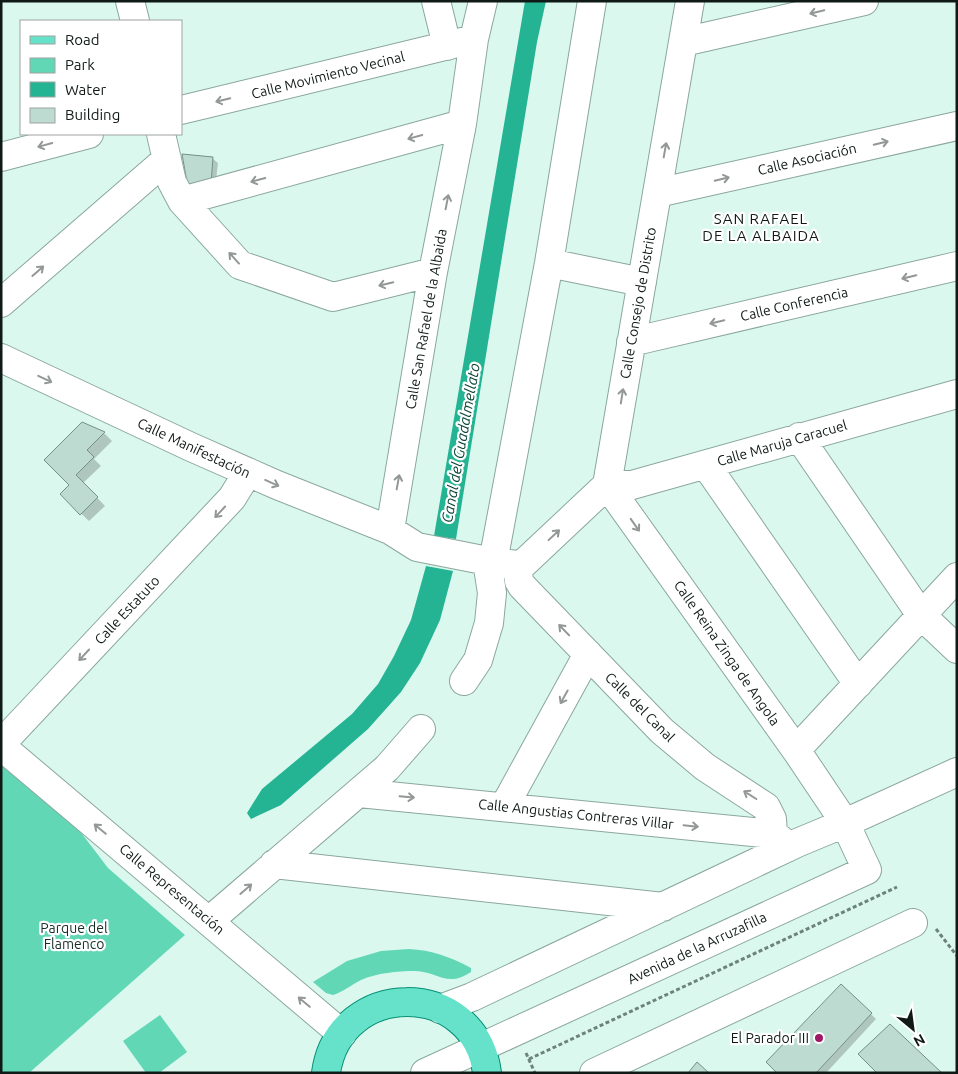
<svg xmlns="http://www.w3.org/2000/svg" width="958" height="1074" font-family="Ubuntu,sans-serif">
  <rect width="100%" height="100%" fill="#daf8ee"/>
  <!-- green -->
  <path fill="#61d7b6" d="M1,761L76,826L108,868L185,935L29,1073H1Z
    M409,949C431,950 451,957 471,968V972C447,988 439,972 415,971C397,971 377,973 361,980C351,985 343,992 333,995L326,993L313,982L347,961L381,951Z
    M160,1015L187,1052L159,1073H146L123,1041Z"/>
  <!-- water -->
  <path fill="#25b493" d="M525,1H546L537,42L456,539L434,536Z
    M426,566L453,571L440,620L420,663L401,692L368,729L281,805L251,819L247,813L262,789L352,714L378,684L394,656L411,620Z"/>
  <!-- shadow -->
  <path fill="#0003" d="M184,156L212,158L218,163L215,189Z
    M82,424L104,433L112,441L94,459L101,466L83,483L105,506L89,521L61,494L70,485Z
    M841,985L876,1019L826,1073H779Z"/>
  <!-- building -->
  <path fill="#bedbd1" stroke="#759187" d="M182,154L213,157L211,184L188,188Z
    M82,422L105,432L87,450L94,457L76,475L98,497L80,515L60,494L69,485L44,460Z
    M841,984L872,1013L816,1073H777L766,1062Z
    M890,1024L942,1073H877L858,1054Z
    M697,1062L709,1073H688Z"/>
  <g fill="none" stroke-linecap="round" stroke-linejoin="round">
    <defs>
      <path id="minor" d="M130,1L135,21
        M436,1L447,46
        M683,42L864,1
        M181,110L474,39
        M161,134L172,182L182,201L240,265L333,297L433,272
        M1,157L89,134
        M657,193L957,126
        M182,201L462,124
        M549,263L642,282
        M1,303L167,159
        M631,342L957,266
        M1,358L191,447L277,485L390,530L417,547L493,562L517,565L523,564L607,485L690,1
        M799,437L921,615L957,649
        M706,465L858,684
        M607,485H632L957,394
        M390,530L433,272L462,124L474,39L483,1
        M493,562L549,263L592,1
        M517,565L519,581L522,586L662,731L705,767L766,807L772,819L773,834
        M464,681L478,660L489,623L492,593L487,561
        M1,744L232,498L248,472
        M1,746L342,1034
        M796,750L957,577
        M359,793L773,834L781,840L787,848
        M504,807L588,654
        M274,864L663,907
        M209,921L387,768L421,729
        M440,1009L472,997L797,843L845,823L957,772
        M425,1073L867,870L845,823L796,750L607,485
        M594,1073L913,923"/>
      <path id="major" d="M326,1073C339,979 475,978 487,1073"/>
    </defs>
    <!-- minor casing -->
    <use href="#minor" stroke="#8ba79d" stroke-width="30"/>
    <!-- major casing -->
    <use href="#major" stroke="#059074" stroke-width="30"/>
    <!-- path -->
    <path stroke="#6e827c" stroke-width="3" stroke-dasharray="4 2.5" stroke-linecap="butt" d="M936,929L957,956
      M526,1053L535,1073
      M529,1059L897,887"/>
    <!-- minor -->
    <use href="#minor" stroke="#fff" stroke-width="28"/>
    <!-- major -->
    <use href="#major" stroke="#66e2ca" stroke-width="28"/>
  </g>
  <!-- one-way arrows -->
  <defs><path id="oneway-shaft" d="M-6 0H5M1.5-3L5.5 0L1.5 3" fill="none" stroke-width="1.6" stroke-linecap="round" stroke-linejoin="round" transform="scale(1.25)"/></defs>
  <g stroke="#939896">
    <use href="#oneway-shaft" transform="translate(817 12) rotate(167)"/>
    <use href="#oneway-shaft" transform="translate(223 100) rotate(166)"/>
    <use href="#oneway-shaft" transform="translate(415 137) rotate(165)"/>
    <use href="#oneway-shaft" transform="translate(881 143) rotate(-13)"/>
    <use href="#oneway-shaft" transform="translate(45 145) rotate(165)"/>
    <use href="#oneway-shaft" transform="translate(665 150) rotate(-80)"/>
    <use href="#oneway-shaft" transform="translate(722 179) rotate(-13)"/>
    <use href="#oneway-shaft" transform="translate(258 180) rotate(165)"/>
    <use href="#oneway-shaft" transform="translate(447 202) rotate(-79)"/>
    <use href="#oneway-shaft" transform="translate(234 258) rotate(-132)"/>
    <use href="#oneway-shaft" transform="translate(38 271) rotate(-41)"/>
    <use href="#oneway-shaft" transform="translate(909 277) rotate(167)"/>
    <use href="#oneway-shaft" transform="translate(386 284) rotate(166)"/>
    <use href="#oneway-shaft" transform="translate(717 322) rotate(167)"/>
    <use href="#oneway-shaft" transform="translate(45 379) rotate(25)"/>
    <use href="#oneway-shaft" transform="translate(622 396) rotate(-81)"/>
    <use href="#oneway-shaft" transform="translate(398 482) rotate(-80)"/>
    <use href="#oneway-shaft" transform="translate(272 483) rotate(24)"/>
    <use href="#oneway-shaft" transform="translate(220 512) rotate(133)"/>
    <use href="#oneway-shaft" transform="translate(635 525) rotate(55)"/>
    <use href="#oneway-shaft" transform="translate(554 535) rotate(-43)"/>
    <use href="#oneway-shaft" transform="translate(564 630) rotate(-134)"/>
    <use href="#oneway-shaft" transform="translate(84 655) rotate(133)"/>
    <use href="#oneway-shaft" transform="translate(564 697) rotate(119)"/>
    <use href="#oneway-shaft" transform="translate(750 795) rotate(-148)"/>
    <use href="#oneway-shaft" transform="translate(407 797) rotate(5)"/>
    <use href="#oneway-shaft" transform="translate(691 826) rotate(6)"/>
    <use href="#oneway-shaft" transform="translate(100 829) rotate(-140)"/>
    <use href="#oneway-shaft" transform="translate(246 889) rotate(-41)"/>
    <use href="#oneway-shaft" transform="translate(304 1002) rotate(-140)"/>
  </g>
  <!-- markers -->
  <circle fill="#9f1765" stroke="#fff" stroke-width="2" cx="819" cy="1038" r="5"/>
  <g text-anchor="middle" stroke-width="4.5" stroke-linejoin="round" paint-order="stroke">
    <!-- street labels -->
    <g font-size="14" fill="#0f1a16" stroke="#fff">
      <text transform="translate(328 75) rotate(-14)" y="5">Calle Movimiento Vecinal</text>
      <text transform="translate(807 159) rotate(-13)" y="5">Calle Asociación</text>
      <text transform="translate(638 303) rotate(-80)" y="5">Calle Consejo de Distrito</text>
      <text transform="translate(794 304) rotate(-13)" y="5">Calle Conferencia</text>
      <text transform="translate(426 319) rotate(-80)" y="5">Calle San Rafael de la Albaida</text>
      <text transform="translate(782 443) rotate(-16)" y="5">Calle Maruja Caracuel</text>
      <text transform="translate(194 448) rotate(25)" y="5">Calle Manifestación</text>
      <text transform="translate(127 610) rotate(-47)" y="5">Calle Estatuto</text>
      <text transform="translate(727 653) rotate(55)" y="5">Calle Reina Zinga de Angola</text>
      <text transform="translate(640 707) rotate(45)" y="5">Calle del Canal</text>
      <text transform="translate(576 814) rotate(6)" y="5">Calle Angustias Contreras Villar</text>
      <text transform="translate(172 889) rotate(40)" y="5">Calle Representación</text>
      <text transform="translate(697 948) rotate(-25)" y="5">Avenida de la Arruzafilla</text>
    </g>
    <!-- park labels -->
    <g font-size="14" fill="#182e28" stroke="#fff">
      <text x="74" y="933">Parque del<tspan x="74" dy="16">Flamenco</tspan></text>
    </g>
    <!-- poi labels -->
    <g font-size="14" fill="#0f1a16" stroke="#fff" text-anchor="end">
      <text x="809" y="1043">El Parador III</text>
    </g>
    <!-- neighbourhood labels -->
    <g font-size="15" letter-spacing="1" fill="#0f1a16" stroke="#fff">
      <text x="761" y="224">SAN RAFAEL<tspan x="761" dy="17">DE LA ALBAIDA</tspan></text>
    </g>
    <!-- water labels -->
    <g font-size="15" font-style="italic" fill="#0c4638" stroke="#fff">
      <text transform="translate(461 443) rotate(-80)" y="5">Canal del Guadalmellato</text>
    </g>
  </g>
  <!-- border -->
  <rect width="958" height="1074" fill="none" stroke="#0f1a16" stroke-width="5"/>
  <!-- legend -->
  <rect x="20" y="20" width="162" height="115" fill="#ffffff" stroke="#9fa3a2"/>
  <rect x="30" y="36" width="25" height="8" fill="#66e2ca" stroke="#9fa3a2"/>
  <text x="65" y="45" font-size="15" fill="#0f1a16">Road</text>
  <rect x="30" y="58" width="25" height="15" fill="#61d7b6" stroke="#9fa3a2"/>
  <text x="65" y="70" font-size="15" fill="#0f1a16">Park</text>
  <rect x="30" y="82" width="25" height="15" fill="#25b493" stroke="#9fa3a2"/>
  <text x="65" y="95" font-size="15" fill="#0f1a16">Water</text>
  <rect x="30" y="108" width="25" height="15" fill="#bedbd1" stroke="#9fa3a2"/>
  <text x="65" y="120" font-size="15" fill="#0f1a16">Building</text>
  <!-- north arrow -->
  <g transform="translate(913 1029) rotate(151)" stroke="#ffffff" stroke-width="4" paint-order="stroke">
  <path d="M0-4L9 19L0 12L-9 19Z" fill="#0f1a16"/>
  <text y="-8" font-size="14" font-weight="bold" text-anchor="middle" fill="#0f1a16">N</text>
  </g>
</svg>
